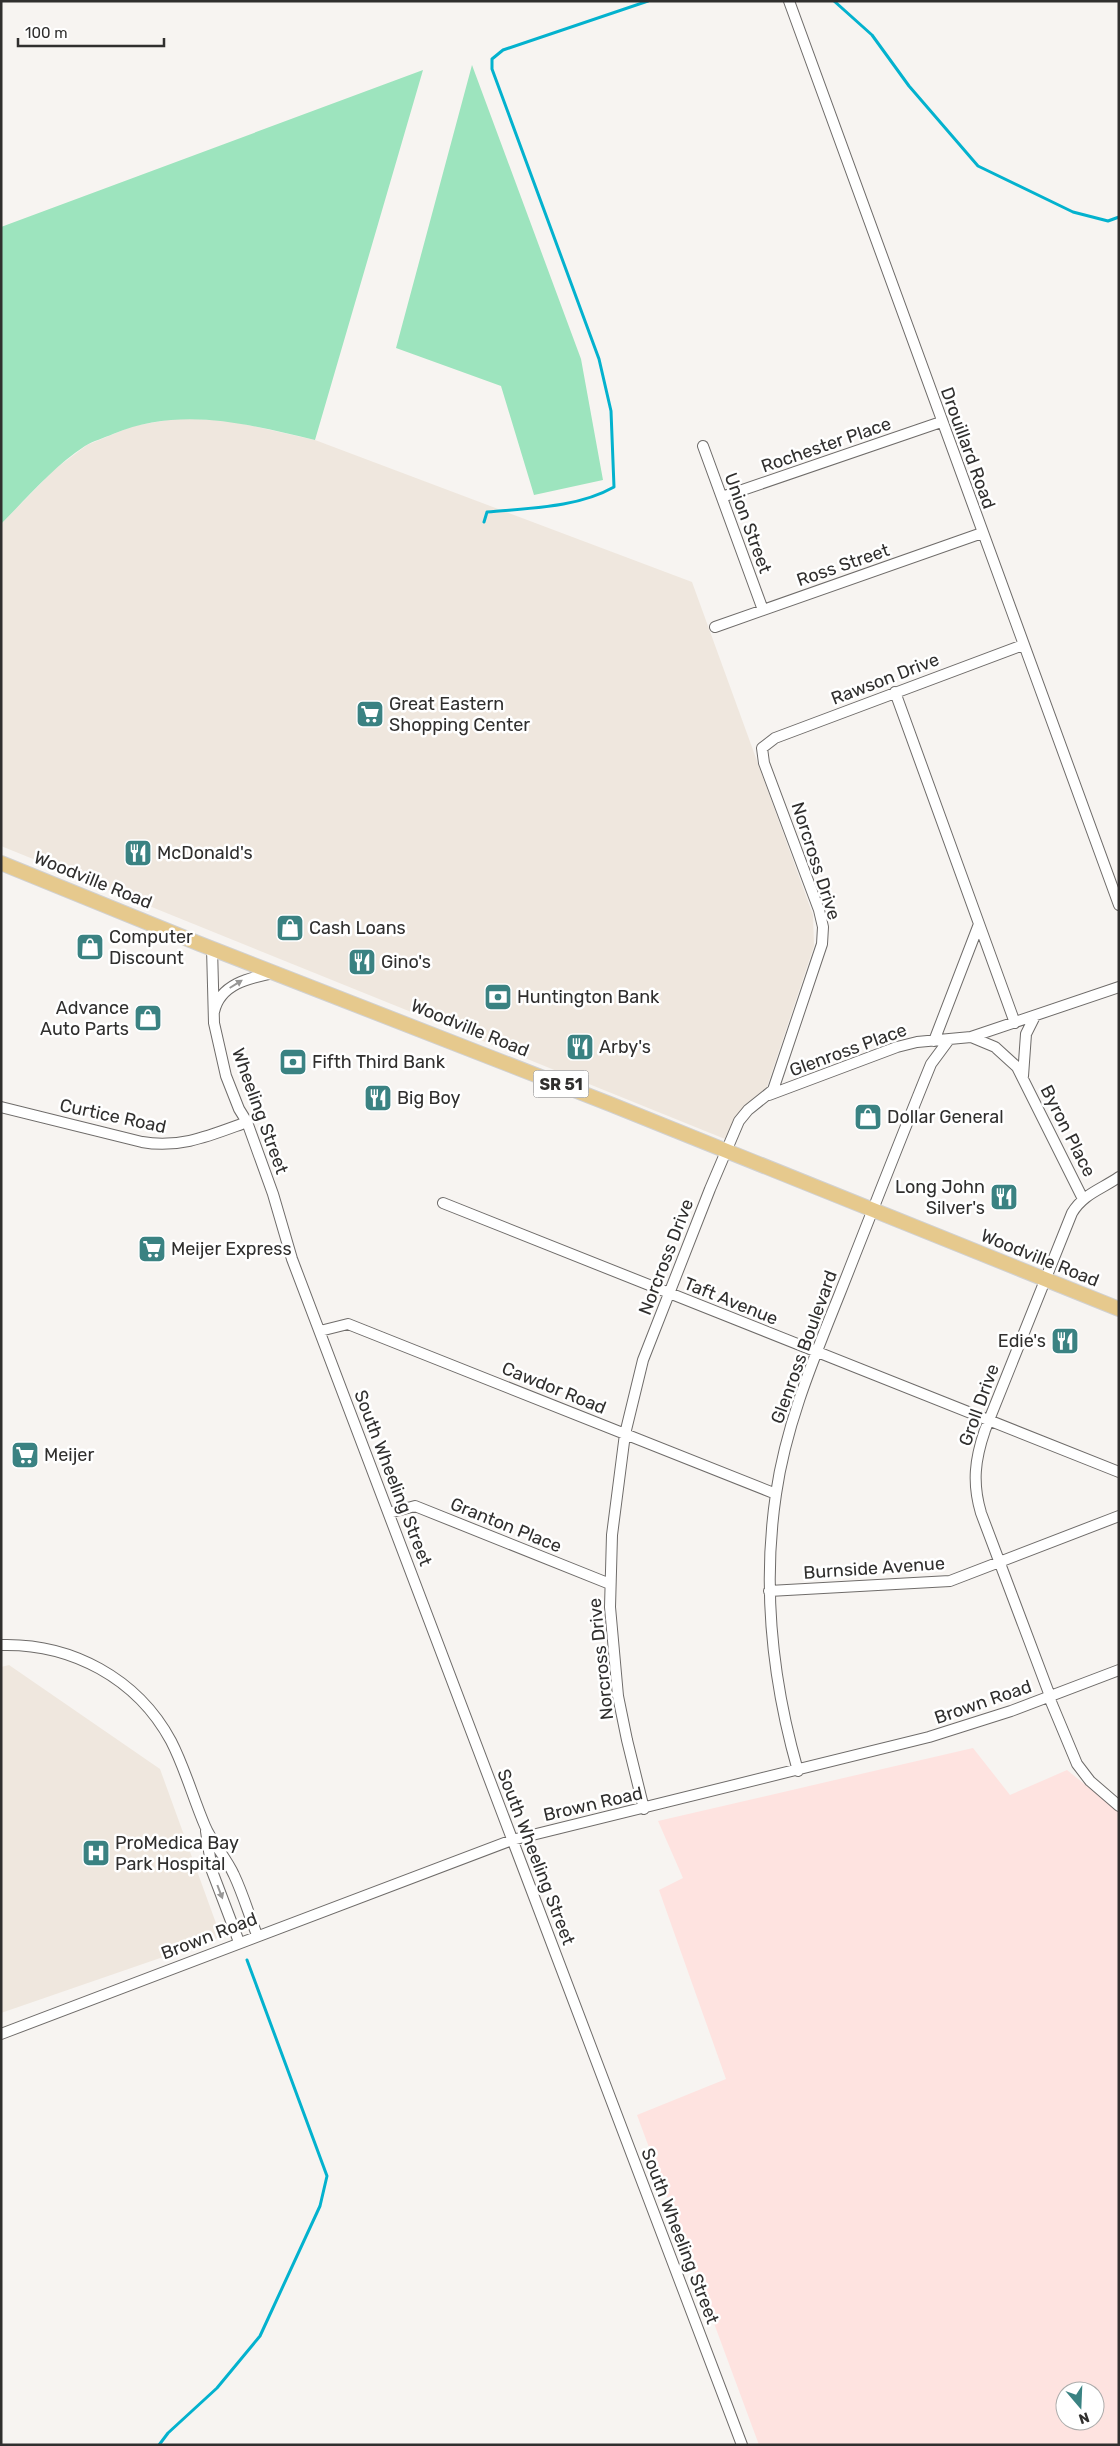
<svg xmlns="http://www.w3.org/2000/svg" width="1120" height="2446" font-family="Rubik,sans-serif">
  <rect width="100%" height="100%" fill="#f7f4f1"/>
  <!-- built -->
  <path fill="#efe7de" d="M179,418L230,421L315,440L692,582L813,915L814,946L767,1087L725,1139L1,846V524L55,469L87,445L133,426Z
    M9,1665L160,1769L221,1937L1,2013V1667Z"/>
  <!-- industrial -->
  <path fill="#fee3e0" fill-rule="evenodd" d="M973,1748L1010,1795L1067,1770L1119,1812V2445H759L637,2115L726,2079L659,1890L683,1878L658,1821ZM1065,2391H1095V2421H1065Z"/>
  <!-- green -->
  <path fill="#9de4be" d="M472,65L581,359L603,480L534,495L501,386L396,348Z
    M423,70L315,440C246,424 182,406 113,434C104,438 93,441 85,446C53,467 28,497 1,524V227Z"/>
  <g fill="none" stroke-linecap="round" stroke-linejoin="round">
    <!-- stream -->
    <path stroke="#03b2ce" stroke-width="3" d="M834,1L872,35L909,86L978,166L1073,212L1108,221L1119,217
      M484,522L487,512C528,508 577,508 614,487L611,411L599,359L492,69V59L503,50L648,1
      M159,2445L168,2433L217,2388L260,2336L320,2206L327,2176L247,1960"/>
    <defs>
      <path id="minor" d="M789,1L1119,905
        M703,446L763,610
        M722,497L941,422
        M715,627L982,533
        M895,692L1015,1023
        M212,948L214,1023L226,1076L239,1109L247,1122L273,1194L292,1259L742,2445
        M214,1012C220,984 249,978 273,973
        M971,1037L995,1047L1017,1067L1083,1199
        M934,1041L979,924
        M1023,1076L1026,1034L1035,1016
        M769,1095L897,1047L917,1042L971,1037L1119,987
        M1,1107L142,1142C180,1149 211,1135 247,1122
        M443,1203L1119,1472
        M320,1331L348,1324L776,1494
        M389,1513L415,1506L610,1584
        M769,1591L950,1581L1119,1516
        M1,1645C71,1643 137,1678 171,1741C185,1768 193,1798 205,1826C212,1843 226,1857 234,1875C243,1894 249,1915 257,1935
        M1050,1696L981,1513C972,1483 975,1459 985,1430L1072,1213C1083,1194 1102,1189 1119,1177
        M1049,1697L1077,1764L1090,1781L1119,1806
        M798,1771C772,1680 762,1588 776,1494C786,1424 814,1358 840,1293C870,1217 900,1140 931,1064L948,1041
        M644,1809L627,1740L618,1696L610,1607L612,1535L625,1434L643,1360L710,1189L739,1121L748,1110L773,1090L822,944L823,927L819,910L764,763L762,748L775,738L1023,645
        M206,1831L212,1871L239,1942
        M1,2034L512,1840L929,1737L1011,1711L1119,1670"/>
      <path id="major" d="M1,863L200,944L610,1104L1119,1309"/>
    </defs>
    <!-- minor casing -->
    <use href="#minor" stroke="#6f6c6a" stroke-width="12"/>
    <!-- major casing -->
    <use href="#major" stroke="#d1d1d1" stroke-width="16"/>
    <!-- minor -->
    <use href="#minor" stroke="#fff" stroke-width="10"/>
    <!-- major -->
    <use href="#major" stroke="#e6c98d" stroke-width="14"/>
  </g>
  <!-- one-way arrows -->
  <defs><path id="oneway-solid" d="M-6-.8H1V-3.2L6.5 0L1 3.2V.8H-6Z" transform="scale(1.25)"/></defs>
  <g fill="#989796">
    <use href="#oneway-solid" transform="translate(236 984) rotate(-32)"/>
    <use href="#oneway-solid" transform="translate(220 1892) rotate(69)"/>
  </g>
  <!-- icons -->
  <defs>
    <symbol id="supermarket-square" viewBox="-11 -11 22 22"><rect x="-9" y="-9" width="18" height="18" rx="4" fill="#3a8282" stroke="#fff"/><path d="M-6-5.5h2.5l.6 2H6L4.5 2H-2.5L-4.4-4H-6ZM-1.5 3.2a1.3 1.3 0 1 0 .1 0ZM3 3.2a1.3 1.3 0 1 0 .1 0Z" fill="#fff"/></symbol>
    <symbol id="restaurant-square" viewBox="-11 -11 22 22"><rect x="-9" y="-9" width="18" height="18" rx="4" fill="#3a8282" stroke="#fff"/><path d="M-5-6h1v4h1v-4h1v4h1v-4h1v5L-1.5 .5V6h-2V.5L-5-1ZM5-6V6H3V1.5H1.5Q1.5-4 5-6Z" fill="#fff"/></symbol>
    <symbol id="shop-square" viewBox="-11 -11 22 22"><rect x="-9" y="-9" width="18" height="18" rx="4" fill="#3a8282" stroke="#fff"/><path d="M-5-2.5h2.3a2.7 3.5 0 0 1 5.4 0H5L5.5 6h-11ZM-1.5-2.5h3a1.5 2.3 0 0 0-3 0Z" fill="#fff"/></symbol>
    <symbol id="bank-square" viewBox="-11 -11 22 22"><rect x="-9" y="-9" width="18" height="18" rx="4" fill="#3a8282" stroke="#fff"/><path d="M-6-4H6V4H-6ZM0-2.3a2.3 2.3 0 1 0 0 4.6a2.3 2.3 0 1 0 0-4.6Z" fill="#fff"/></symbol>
    <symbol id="hospital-square" viewBox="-11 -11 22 22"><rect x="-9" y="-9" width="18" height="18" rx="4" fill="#3a8282" stroke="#fff"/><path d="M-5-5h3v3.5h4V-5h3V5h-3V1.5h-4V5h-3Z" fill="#fff"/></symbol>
  </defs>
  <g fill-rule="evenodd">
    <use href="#supermarket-square" x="354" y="698" width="32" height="32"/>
    <use href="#restaurant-square" x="122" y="837" width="32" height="32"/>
    <use href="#shop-square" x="274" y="912" width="32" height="32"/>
    <use href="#shop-square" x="74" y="931" width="32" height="32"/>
    <use href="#restaurant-square" x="346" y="946" width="32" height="32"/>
    <use href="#bank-square" x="482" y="981" width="32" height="32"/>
    <use href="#shop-square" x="132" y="1002" width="32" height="32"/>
    <use href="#restaurant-square" x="564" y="1031" width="32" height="32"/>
    <use href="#bank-square" x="277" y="1046" width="32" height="32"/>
    <use href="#restaurant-square" x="362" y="1082" width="32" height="32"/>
    <use href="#shop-square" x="852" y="1101" width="32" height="32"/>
    <use href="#restaurant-square" x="988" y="1181" width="32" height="32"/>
    <use href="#supermarket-square" x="136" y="1233" width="32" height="32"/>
    <use href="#restaurant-square" x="1049" y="1325" width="32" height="32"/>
    <use href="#supermarket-square" x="9" y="1439" width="32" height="32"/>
    <use href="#hospital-square" x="80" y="1837" width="32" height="32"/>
  </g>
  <g text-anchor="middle" stroke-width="5" stroke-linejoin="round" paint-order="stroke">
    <!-- shield labels -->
    <rect fill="#fff" stroke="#6e6d6d" stroke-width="1" x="533.5" y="1070.5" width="55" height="27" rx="4"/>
    <g font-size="16" font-weight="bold" fill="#302f2e">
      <text x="561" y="1090">SR 51</text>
    </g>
    <!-- street labels -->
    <g font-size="18" fill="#302f2e" stroke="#fff">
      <text transform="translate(826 445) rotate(-19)" y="6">Rochester Place</text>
      <text transform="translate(968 448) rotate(70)" y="6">Drouillard Road</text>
      <text transform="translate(748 523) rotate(70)" y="6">Union Street</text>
      <text transform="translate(843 565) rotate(-19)" y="6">Ross Street</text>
      <text transform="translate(885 679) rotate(-21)" y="6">Rawson Drive</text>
      <text transform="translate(816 861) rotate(72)" y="6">Norcross Drive</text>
      <text transform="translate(93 880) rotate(22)" y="6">Woodville Road</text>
      <text transform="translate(470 1028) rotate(22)" y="6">Woodville Road</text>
      <text transform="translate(848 1050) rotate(-20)" y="6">Glenross Place</text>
      <text transform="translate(260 1111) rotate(70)" y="6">Wheeling Street</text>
      <text transform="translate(113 1116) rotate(12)" y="6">Curtice Road</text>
      <text transform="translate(1068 1131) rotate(63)" y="6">Byron Place</text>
      <text transform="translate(666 1257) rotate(-69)" y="6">Norcross Drive</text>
      <text transform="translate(1040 1258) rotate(22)" y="6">Woodville Road</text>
      <text transform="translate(731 1301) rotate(22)" y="6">Taft Avenue</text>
      <text transform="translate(804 1347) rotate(-70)" y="6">Glenross Boulevard</text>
      <text transform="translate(554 1388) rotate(22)" y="6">Cawdor Road</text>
      <text transform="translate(979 1405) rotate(-70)" y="6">Groll Drive</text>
      <text transform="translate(393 1478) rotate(69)" y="6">South Wheeling Street</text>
      <text transform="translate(506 1525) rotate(22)" y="6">Granton Place</text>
      <text transform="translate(874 1568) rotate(-4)" y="6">Burnside Avenue</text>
      <text transform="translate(601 1659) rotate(-96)" y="6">Norcross Drive</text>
      <text transform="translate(983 1702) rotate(-19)" y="6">Brown Road</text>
      <text transform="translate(593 1804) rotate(-13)" y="6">Brown Road</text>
      <text transform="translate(536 1857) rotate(69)" y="6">South Wheeling Street</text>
      <text transform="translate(209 1936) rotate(-21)" y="6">Brown Road</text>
      <text transform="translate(680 2236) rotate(69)" y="6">South Wheeling Street</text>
    </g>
    <!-- poi labels -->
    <g font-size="18" fill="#302f2e" stroke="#fff" text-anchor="start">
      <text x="389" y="710">Great Eastern<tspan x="389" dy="21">Shopping Center</tspan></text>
      <text x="157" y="859">McDonald's</text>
      <text x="309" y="934">Cash Loans</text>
      <text x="109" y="943">Computer<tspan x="109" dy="21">Discount</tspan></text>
      <text x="381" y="968">Gino's</text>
      <text x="517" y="1003">Huntington Bank</text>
      <text x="129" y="1014" text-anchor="end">Advance<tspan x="129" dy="21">Auto Parts</tspan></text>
      <text x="599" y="1053">Arby's</text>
      <text x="312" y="1068">Fifth Third Bank</text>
      <text x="397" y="1104">Big Boy</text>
      <text x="887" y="1123">Dollar General</text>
      <text x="985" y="1193" text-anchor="end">Long John<tspan x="985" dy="21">Silver's</tspan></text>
      <text x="171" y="1255">Meijer Express</text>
      <text x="1046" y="1347" text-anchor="end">Edie's</text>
      <text x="44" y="1461">Meijer</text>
      <text x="115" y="1849">ProMedica Bay<tspan x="115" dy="21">Park Hospital</tspan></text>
    </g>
  </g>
  <!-- border -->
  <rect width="1120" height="2446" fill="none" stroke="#302f2e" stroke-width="5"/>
  <!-- north arrow -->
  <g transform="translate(1080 2406) rotate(161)"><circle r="24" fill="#ffffff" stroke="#acacab"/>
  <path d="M0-4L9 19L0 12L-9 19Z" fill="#3a8282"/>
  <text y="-8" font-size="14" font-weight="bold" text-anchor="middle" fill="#302f2e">N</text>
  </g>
  <!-- scale -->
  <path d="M18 38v8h146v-8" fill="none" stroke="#302f2e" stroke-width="2.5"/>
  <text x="25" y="38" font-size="15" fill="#302f2e" stroke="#ffffff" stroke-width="4" paint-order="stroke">100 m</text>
</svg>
